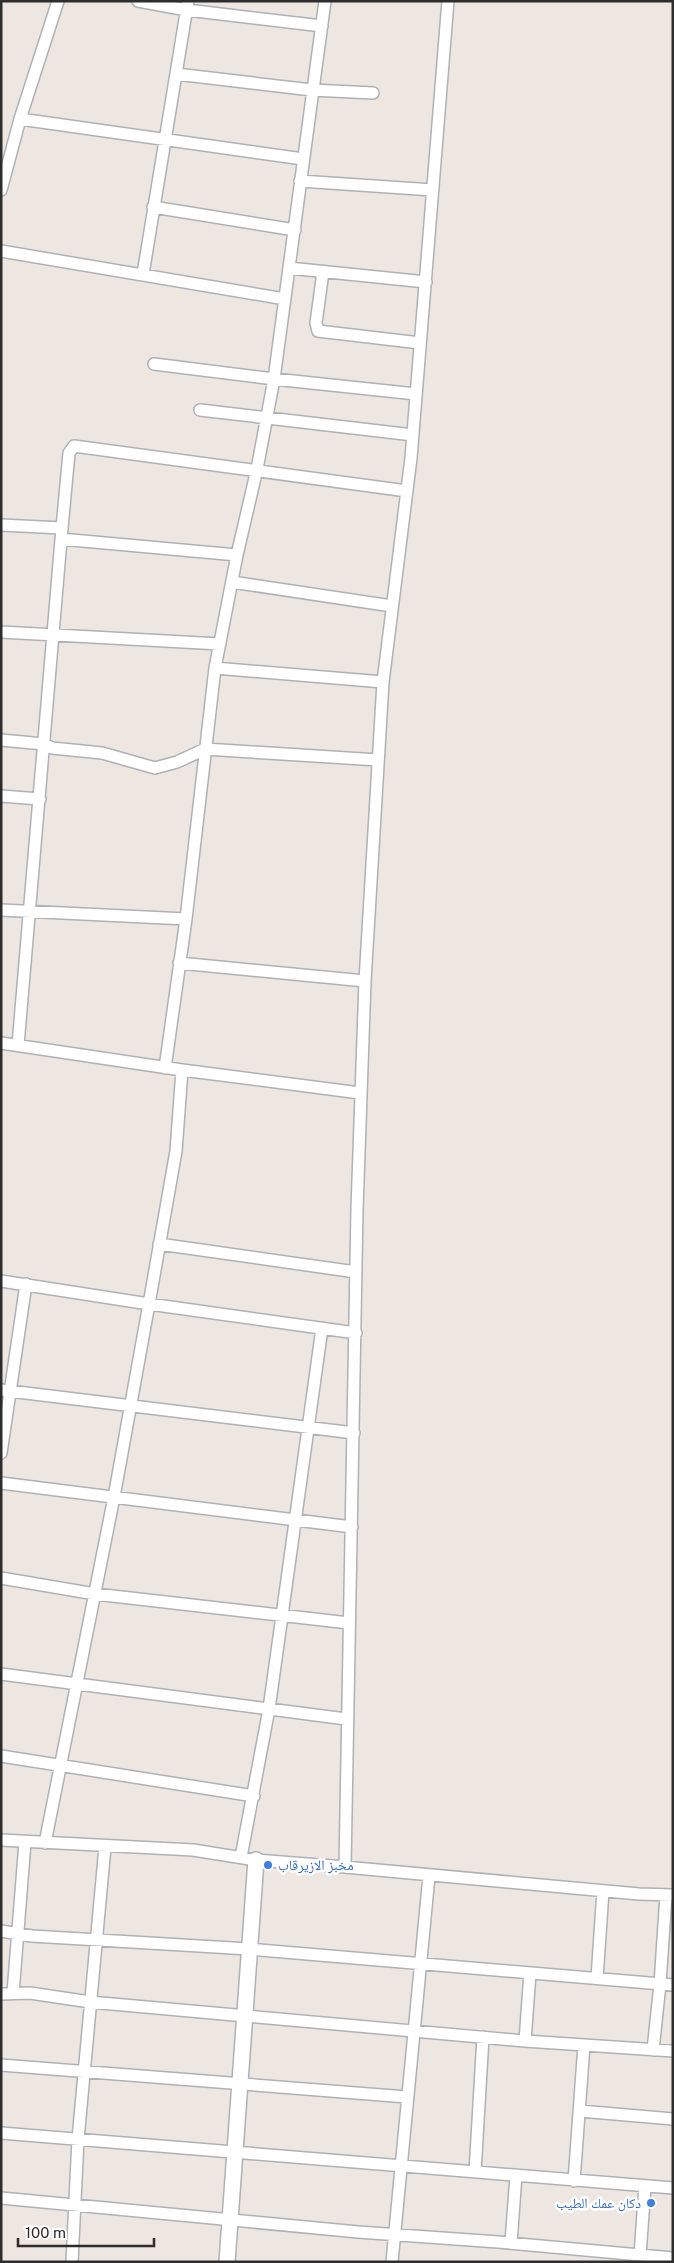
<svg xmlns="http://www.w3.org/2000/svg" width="674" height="2263" font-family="'Public Sans','Noto Naskh Arabic',sans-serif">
  <rect width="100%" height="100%" fill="#ede6e1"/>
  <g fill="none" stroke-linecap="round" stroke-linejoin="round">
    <defs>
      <path id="street" d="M138,1L187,10L322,26
        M176,74L312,90L373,93
        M20,119L303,159
        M300,181L433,190
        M1,190L20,119L58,1
        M153,207L295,230
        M1,251L285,299
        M289,268L426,282
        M323,272L316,323L318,331L420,343
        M143,274L188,1
        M154,364L274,379L416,394
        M200,410L413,435
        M1,525L62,528L18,1045
        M62,528L69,453L74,446L407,491
        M61,539L237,555
        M232,582L392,606
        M1,632L220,644
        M215,668L383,682
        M1,740L44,744L52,748L102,753L155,768L177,762L205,749L378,760
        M1,796L40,799
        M1,910L186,919L165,1068
        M186,919L215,668L237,555L257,469L274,379L325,1
        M179,963L365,981
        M1,1043L182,1070L360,1093
        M159,1244L356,1272
        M1,1281L149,1304L356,1333
        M1,1390L354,1433
        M1,1453L26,1284
        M1,1483L352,1527
        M1,1578L95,1594L349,1623
        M1,1674L346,1719
        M1,1756L254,1796
        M1,1840L193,1850L256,1860L345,1867L357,1209L365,981L383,682L411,458L448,1
        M45,1843L114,1497L149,1304L176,1151L182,1070
        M241,1857L269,1709L322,1328
        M345,1867L639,1894L673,1895
        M1,1931L32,1936L249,1949L673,1985
        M597,1978L603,1891
        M13,1993L25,1842
        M1,1994L30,1993L90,2002L525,2041L673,2051
        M525,2041L530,1973
        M653,2050L660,1984L666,1895
        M1,2065L407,2097
        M580,2111L673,2119
        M1,2133L673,2188
        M475,2172L483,2037
        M574,2181L584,2045
        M1,2198L358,2232L498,2242L673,2258
        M511,2243L516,2175
        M640,2255L645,2186
        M72,2262L78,2139L105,1847
        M392,2262L429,1876"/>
      <path id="secondary" d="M227,2262L256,1860"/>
    </defs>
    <!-- street casing -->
    <use href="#street" stroke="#adb1b8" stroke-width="14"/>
    <!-- secondary casing -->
    <use href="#secondary" stroke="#adb1b8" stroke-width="18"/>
    <!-- street -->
    <use href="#street" stroke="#fff" stroke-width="11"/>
    <!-- secondary -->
    <use href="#secondary" stroke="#fff" stroke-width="15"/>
  </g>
  <!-- markers -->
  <g fill="#3f7fe0" stroke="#fff" stroke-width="2">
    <circle cx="268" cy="1865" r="5"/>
    <circle cx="651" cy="2203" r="5"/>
  </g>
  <g text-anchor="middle" stroke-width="5" stroke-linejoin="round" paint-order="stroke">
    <!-- shop labels -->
    <g font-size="14" fill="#366cbe" stroke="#fff" text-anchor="start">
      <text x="278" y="1870">مخبز الازيرقاب</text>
      <text x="641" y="2208" text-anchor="end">دكان عمك الطيب</text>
    </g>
  </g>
  <!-- border -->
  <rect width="674" height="2263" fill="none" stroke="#2d2d2d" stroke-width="5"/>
  <!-- scale -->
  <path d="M18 2238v8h136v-8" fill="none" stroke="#2d2d2d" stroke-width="2.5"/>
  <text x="25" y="2238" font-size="15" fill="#2d2d2d" stroke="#ffffff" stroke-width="4" paint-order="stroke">100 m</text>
</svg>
